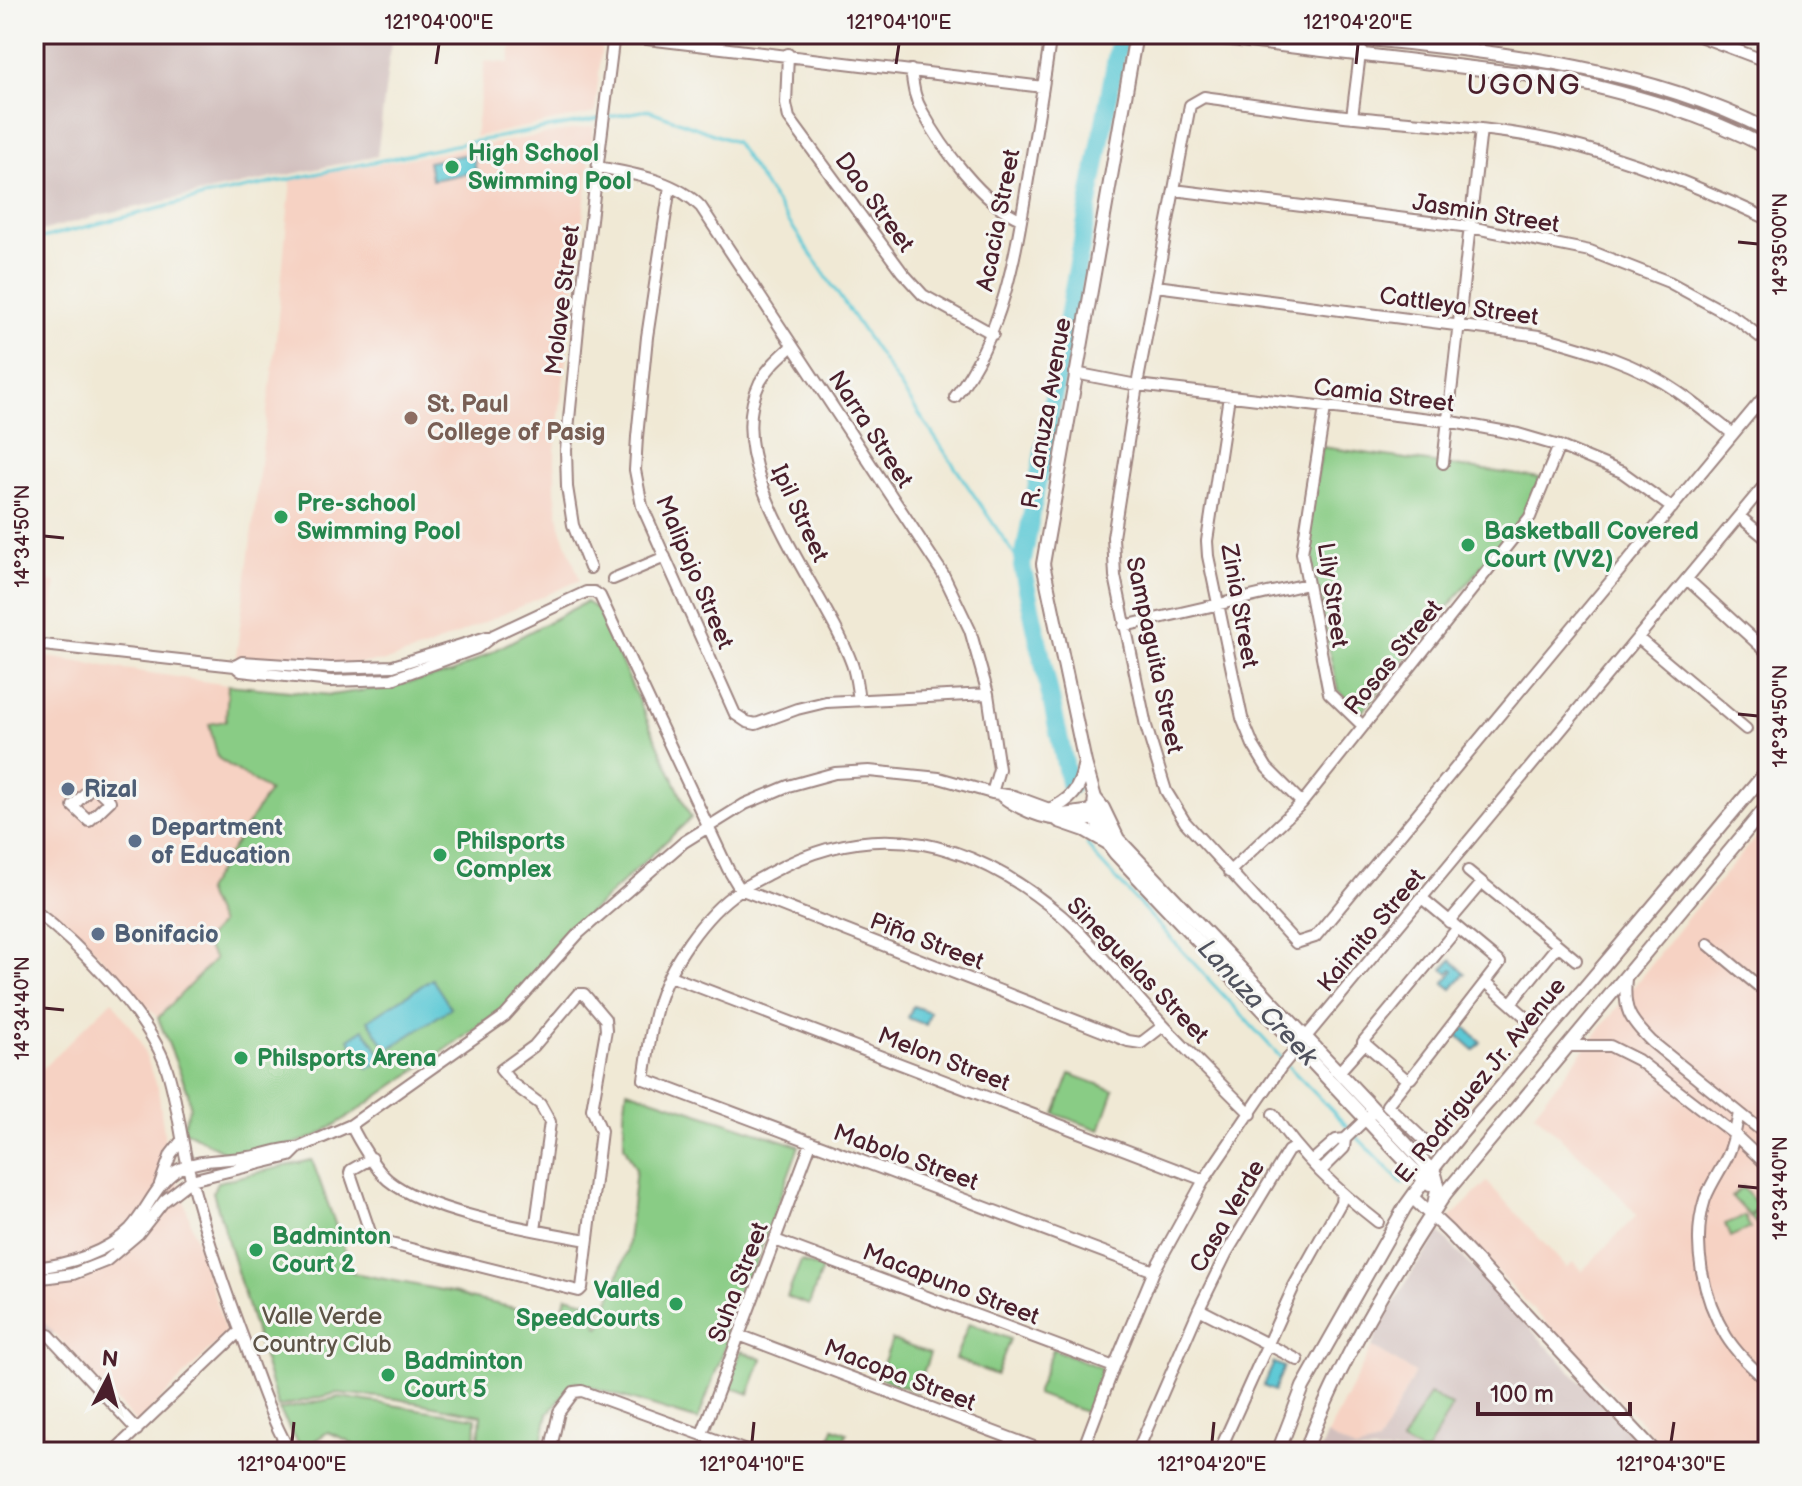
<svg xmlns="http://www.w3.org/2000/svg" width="1802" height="1486" font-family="'Balsamiq Sans',sans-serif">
  <rect width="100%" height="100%" fill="#f6f6f2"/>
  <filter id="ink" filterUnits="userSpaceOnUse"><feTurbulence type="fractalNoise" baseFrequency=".0125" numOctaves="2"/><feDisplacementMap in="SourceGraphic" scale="16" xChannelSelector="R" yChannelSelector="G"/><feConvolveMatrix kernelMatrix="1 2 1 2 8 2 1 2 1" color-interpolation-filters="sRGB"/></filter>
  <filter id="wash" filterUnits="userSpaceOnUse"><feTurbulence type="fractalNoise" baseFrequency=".006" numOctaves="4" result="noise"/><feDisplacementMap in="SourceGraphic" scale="32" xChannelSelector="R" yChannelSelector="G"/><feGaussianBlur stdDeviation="1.8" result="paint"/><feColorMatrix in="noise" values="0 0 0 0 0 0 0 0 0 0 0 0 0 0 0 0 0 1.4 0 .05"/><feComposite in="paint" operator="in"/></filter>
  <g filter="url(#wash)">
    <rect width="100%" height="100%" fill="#f0e9d5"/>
    <!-- built -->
    <path fill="#f6d2c3" d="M513,34H603L595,113L475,137L485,61L509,63Z
      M594,126L555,450V490L560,526L580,580L426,648L386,661L338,665L236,657L275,348L291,179Z
      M34,579L56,582L50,632L34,630Z
      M34,655L228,685L226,721L269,791L205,891L220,924L216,959L158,1018L69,923L34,897Z
      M1768,824V1452H1669L1448,1220L1487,1182L1567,1268L1573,1262L1582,1271L1637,1215L1602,1176L1534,1113L1693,911Z
      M112,1000L139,1039L158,1088L165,1141L226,1333L137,1424L34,1312V1077Z
      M1372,1347L1415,1373L1378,1444L1355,1450L1327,1435Z
      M34,1420L66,1452H34Z"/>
    <!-- industrial -->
    <path fill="#d1bfbd" d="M34,34H392L377,156L99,215L34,233Z
      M1440,1233L1647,1452H1320L1327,1435L1355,1450L1378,1444L1415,1373L1372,1347L1378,1330L1413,1271Z
      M34,1312L54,1333L34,1352Z"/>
    <!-- green -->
    <path fill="#89cc85" stroke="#6a7658" stroke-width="2" d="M1322,447L1540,478L1525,513L1361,713L1338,690L1305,545Z
      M586,602L598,610L691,818L567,934L507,1007L351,1115L315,1137L287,1146L233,1157L182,1129L190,1106L188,1092L158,1018L215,959L203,942L220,924L205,891L269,791L218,758L209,724L226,721L228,685L331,695L389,687L452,673Z
      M1070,1074L1114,1090L1100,1130L1055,1114Z
      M627,1090L799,1146L698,1420L575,1382L548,1413L540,1452H478L481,1415L397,1399L338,1393L278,1407L213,1192L217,1182L312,1160L353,1273L457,1293L469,1298L561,1318L566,1296L602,1305L597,1326L600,1327L627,1251L636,1169L624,1146V1114Z
      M1742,1187L1759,1206L1750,1216L1732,1197Z
      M1761,1208L1768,1216V1235L1750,1217Z
      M1745,1216L1750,1228L1730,1237L1725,1224Z
      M801,1261L822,1269L809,1305L787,1297Z
      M969,1323L1010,1339L996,1375L955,1359Z
      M892,1340L930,1354L916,1392L878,1377Z
      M1053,1349L1104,1369L1087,1413L1036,1394Z
      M741,1351L762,1359L749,1394L728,1386Z
      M1429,1394L1452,1406L1427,1452H1420L1402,1442Z
      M340,1397L476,1418L475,1452H359L349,1441L328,1432L302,1449L279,1410Z
      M834,1428L847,1433L840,1452H825Z"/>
    <!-- water -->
    <path fill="#5dc9d6" stroke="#547480" stroke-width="2" d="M473,153L476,172L432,180L428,162Z
      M1451,960L1465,973L1452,989L1444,983L1454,970L1452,969L1448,973L1443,969Z
      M432,979L451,1008L387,1050L368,1020Z
      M913,1006L930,1012L926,1025L908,1018Z
      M1462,1024L1481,1042L1474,1050L1454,1032Z
      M364,1029L384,1059L368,1069L349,1039Z
      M1274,1363L1284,1367L1274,1391L1263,1386Z"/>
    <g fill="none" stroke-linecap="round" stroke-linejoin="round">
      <!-- stream -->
      <path stroke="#5dc9d6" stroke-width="3" d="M34,240L204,197L455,145L648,110L735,142L1022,566
        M1087,844L1095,856L1283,1060
        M1288,1066L1350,1129
        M1355,1135L1403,1184"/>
      <!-- river -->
      <path stroke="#5dc9d6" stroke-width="18" d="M1070,787L1022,566L1119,42"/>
    </g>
  </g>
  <g filter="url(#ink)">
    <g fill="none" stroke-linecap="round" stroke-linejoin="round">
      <defs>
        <path id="minor" d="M1694,34L1768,62
          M614,35L1043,87
          M788,54L786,104L789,118L902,272L923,295L993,334
          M911,70C913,84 914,98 922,111C941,146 983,205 1021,219
          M1352,117L1362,38
          M598,167C634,174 675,180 701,207L943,574L970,630L988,694L999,769L992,793
          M670,186L647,337L637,437L635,470L642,506L735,714L747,722L756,724L797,709L826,702L988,694
          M1174,190L1470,227L1590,251L1669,282L1737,319L1768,343
          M1768,219C1699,187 1630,158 1556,141C1490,127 1422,124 1355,117C1305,112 1254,104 1204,97L1190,105L1137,385L1113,537L1115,576L1146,726L1166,791L1185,822L1296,943L1315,937L1768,392
          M1156,286L1539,336C1587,349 1637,363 1678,392C1697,405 1715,420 1733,434
          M792,346C780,357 768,367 760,382C718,468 823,585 852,664C856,675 857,688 859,700
          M1075,373L1137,385L1447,421L1518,434L1559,446L1622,472L1672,508
          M1229,396L1207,541L1208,556L1242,718L1253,745L1267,768L1302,803
          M955,397C1005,331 1016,252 1029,173C1036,129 1044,84 1050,40
          M1325,408L1302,553L1329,693L1363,726
          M1443,463L1481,129
          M1739,516L1768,540
          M590,568L573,525L567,487L566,450L580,308L614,34
          M613,579L665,557
          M1687,579L1768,653
          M1124,626L1307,584
          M1638,638L1746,729
          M34,644L235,666L241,671L331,681L392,679L477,648L494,635L586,592H594L600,596L728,869L740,889L1128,1041L1141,1043L1163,1026
          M235,666L242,662L331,668L393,666L487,637
          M93,785L110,801L89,821L73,806Z
          M1001,796C1031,819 1067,826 1103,818
          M1468,871L1558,945L1511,1003
          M1229,872L1302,803L1530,517L1559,446
          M1423,899L1500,963L1411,1078L1407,1080L1363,1042L1457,929
          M34,910C78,944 147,1013 166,1066C177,1098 180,1134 188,1167C203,1227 224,1288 246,1346C259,1383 271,1418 290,1452
          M1449,922L1482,883
          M1708,944L1768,994
          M1558,945L1576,960
          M670,976L1204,1180
          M1626,978C1623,1010 1629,1019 1652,1042L1768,1136
          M1486,982L1528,1019
          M1569,1046H1610L1638,1060L1735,1135L1768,1166
          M1339,1072L1364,1044
          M1407,1080L1387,1105L1422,1138
          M1739,1113C1736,1127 1734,1142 1728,1155C1721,1170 1711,1183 1705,1199C1691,1243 1703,1298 1726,1336C1737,1354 1753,1368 1768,1382
          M1273,1114C1301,1157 1337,1190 1378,1222
          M351,1125C358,1140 376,1170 388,1180C430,1214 533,1230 587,1240
          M372,1158L351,1170L350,1173L371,1235L391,1244L579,1291L582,1288L601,1131L592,1109L606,1030L605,1019L584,994H578L534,1046L501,1070L513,1084L540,1104L550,1122L535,1230
          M1311,1162L1336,1140L1345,1139L1371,1114
          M1321,1171L1344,1148L1345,1139
          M160,1184L171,1154L182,1140
          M775,1240L1114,1367
          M34,1268C67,1265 106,1253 130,1229C147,1211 155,1185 176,1171C196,1158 226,1161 249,1157C265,1155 282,1147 298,1148
          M1154,1271L644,1079C648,1055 650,1031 657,1007C668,966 704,914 740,890C750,883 761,878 772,872C878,814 974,841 1062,916C1094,944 1121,980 1149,1010C1182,1046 1217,1080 1251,1114
          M34,1279L73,1274L106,1261L138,1234L164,1201L191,1180L290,1156L298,1148L351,1125L505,1016L579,933L684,842L745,804L788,786L835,773L869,771L939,778L992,793L1014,796L1063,814L1101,809
          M1199,1309L1298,1360
          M49,1335L137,1430
          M739,1335L1047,1452
          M702,1434L811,1143
          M113,1452L240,1331
          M550,1452L559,1412L574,1392L582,1391L749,1452
          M1082,1452L1114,1367L1154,1271L1204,1180L1281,1067L1768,481
          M1137,1452L1199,1309L1226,1254L1288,1151L1295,1147
          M1219,1452L1294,1286L1341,1202L1342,1193"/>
        <path id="major" d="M1136,34L1043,564L1085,763L1095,798L1103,808L1118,839L1435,1174L1438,1185L1432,1214
          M1189,34L1564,79C1634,95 1704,114 1768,148
          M1323,34C1474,51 1630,60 1768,130
          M1095,798C1091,818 1103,837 1115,853L1412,1168L1430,1184
          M1049,810C1070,801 1081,789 1084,766
          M1059,821L1085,830L1106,842
          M1412,1197L1448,1231L1655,1452
          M1278,1452L1303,1387L1405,1207C1432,1169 1459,1134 1490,1100L1768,770
          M1305,1452C1340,1360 1391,1276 1445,1194L1768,805"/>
      </defs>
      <!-- minor casing -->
      <use href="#minor" stroke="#9d8480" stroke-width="14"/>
      <!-- major casing -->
      <use href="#major" stroke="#9d8480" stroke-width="16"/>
      <!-- minor -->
      <use href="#minor" stroke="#fff" stroke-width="10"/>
      <!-- major -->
      <use href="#major" stroke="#fff" stroke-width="12"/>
    </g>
  </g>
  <!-- ticks -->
  <path fill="none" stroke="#4a1f2b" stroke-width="3" d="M436,64L439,44M896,64L899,44M1356,64L1358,44M1738,242L1758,244M44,536L64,538M1738,714L1758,716M44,1008L64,1010M1738,1186L1758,1188M292,1442L294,1422M752,1442L754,1422M1212,1442L1214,1422M1671,1442L1674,1422"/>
  <!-- markers -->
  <g fill="#2e9e5b" stroke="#f6f6f2" stroke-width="3">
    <circle cx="452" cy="167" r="8"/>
    <circle cx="281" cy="517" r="8"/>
    <circle cx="1468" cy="545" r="8"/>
    <circle cx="440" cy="855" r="8"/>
    <circle cx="241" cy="1058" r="8"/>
    <circle cx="256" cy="1250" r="8"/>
    <circle cx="676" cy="1304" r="8"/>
    <circle cx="388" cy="1375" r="8"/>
  </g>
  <circle fill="#8d6e63" stroke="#f6f6f2" stroke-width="3" cx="411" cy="418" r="8"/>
  <g fill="#5c6f8a" stroke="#f6f6f2" stroke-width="3">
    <circle cx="68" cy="789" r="8"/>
    <circle cx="135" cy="841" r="8"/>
    <circle cx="98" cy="934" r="8"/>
  </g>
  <g text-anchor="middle" stroke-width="6" stroke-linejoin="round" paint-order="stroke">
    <!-- leisure labels -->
    <g font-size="24" font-weight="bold" fill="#27864d" stroke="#f6f6f2" text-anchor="start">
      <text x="468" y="161">High School<tspan x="468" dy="28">Swimming Pool</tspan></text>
      <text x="297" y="511">Pre-school<tspan x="297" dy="28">Swimming Pool</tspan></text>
      <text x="1484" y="539">Basketball Covered<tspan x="1484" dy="28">Court (VV2)</tspan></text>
      <text x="456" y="849">Philsports<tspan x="456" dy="28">Complex</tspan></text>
      <text x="257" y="1066">Philsports Arena</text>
      <text x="272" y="1244">Badminton<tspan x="272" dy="28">Court 2</tspan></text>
      <text x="660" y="1298" text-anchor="end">Valled<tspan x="660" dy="28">SpeedCourts</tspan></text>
      <text x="404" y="1369">Badminton<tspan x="404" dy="28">Court 5</tspan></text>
    </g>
    <!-- street labels -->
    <g font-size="24" fill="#4a1f2b" stroke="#f6f6f2">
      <text transform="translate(875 202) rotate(54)" y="8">Dao Street</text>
      <text transform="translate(1486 213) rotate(9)" y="8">Jasmin Street</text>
      <text transform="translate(998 220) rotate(-79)" y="8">Acacia Street</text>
      <text transform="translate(562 300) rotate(-83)" y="8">Molave Street</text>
      <text transform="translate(1459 306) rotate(8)" y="8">Cattleya Street</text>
      <text transform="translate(1384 395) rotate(7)" y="8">Camia Street</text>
      <text transform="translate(1046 413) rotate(-80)" y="8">R. Lanuza Avenue</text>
      <text transform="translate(871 429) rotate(57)" y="8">Narra Street</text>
      <text transform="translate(800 513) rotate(65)" y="8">Ipil Street</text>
      <text transform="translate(695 572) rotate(67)" y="8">Malipajo Street</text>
      <text transform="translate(1333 595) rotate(82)" y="8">Lily Street</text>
      <text transform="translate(1240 606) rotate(80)" y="8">Zinia Street</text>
      <text transform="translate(1155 655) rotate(78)" y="8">Sampaguita Street</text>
      <text transform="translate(1393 657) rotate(-51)" y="8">Rosas Street</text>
      <text transform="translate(1371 930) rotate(-50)" y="8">Kaimito Street</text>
      <text transform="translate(927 941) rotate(21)" y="8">Piña Street</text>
      <text transform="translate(1138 970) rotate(46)" y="8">Sineguelas Street</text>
      <text transform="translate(944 1059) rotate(21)" y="8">Melon Street</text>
      <text transform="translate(1480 1080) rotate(-51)" y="8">E. Rodriguez Jr. Avenue</text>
      <text transform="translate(906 1157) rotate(20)" y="8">Mabolo Street</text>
      <text transform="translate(1227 1216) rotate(-60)" y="8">Casa Verde</text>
      <text transform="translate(738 1282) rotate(-69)" y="8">Suha Street</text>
      <text transform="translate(951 1284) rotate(21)" y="8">Macapuno Street</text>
      <text transform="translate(900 1375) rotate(21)" y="8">Macopa Street</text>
    </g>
    <!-- education labels -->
    <g font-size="24" font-weight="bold" fill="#785e54" stroke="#f6f6f2" text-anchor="start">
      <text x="427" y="412">St. Paul<tspan x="427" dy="28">College of Pasig</tspan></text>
    </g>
    <!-- service labels -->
    <g font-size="24" font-weight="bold" fill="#4e5e75" stroke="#f6f6f2" text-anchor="start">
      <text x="84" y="797">Rizal</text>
      <text x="151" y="835">Department<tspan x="151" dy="28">of Education</tspan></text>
      <text x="114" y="942">Bonifacio</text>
    </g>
    <!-- park labels -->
    <g font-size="24" fill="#5d5346" stroke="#f6f6f2">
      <text x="322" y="1324">Valle Verde<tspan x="322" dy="28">Country Club</tspan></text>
    </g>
    <!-- water labels -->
    <g font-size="26" font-style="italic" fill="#50525e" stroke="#f6f6f2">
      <text transform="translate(1258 1002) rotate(47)" y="9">Lanuza Creek</text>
    </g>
    <!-- quarter labels -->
    <g font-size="28" letter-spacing="2" fill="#4a1f2b" stroke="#f6f6f2">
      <text x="1524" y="94">UGONG</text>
    </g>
  </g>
  <!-- margin -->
  <rect width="1802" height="1486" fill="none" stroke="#f6f6f2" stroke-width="88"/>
  <!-- north arrow -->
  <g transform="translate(108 1378) rotate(6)" stroke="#f6f6f2" stroke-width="6" paint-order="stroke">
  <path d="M0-6L14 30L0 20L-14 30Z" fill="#4a1f2b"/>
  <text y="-12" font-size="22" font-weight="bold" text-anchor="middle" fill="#4a1f2b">N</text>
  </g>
  <!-- scale -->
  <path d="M1478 1402v12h152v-12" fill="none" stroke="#4a1f2b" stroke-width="4"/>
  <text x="1490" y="1402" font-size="24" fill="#4a1f2b" stroke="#f6f6f2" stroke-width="6" paint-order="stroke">100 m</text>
  <rect x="44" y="44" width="1714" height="1398" fill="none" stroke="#4a1f2b" stroke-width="3"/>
  <g font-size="20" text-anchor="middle" fill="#4a1f2b">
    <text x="439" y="29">121°04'00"E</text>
    <text x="899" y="29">121°04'10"E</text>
    <text x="1358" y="29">121°04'20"E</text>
    <text transform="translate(1780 244) rotate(-90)" y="7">14°35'00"N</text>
    <text transform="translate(22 536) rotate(-90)" y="7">14°34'50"N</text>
    <text transform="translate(1780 716) rotate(-90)" y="7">14°34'50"N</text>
    <text transform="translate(22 1008) rotate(-90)" y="7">14°34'40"N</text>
    <text transform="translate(1780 1188) rotate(-90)" y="7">14°34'40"N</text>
    <text x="292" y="1471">121°04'00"E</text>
    <text x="752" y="1471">121°04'10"E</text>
    <text x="1212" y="1471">121°04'20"E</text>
    <text x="1671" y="1471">121°04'30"E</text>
  </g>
</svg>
